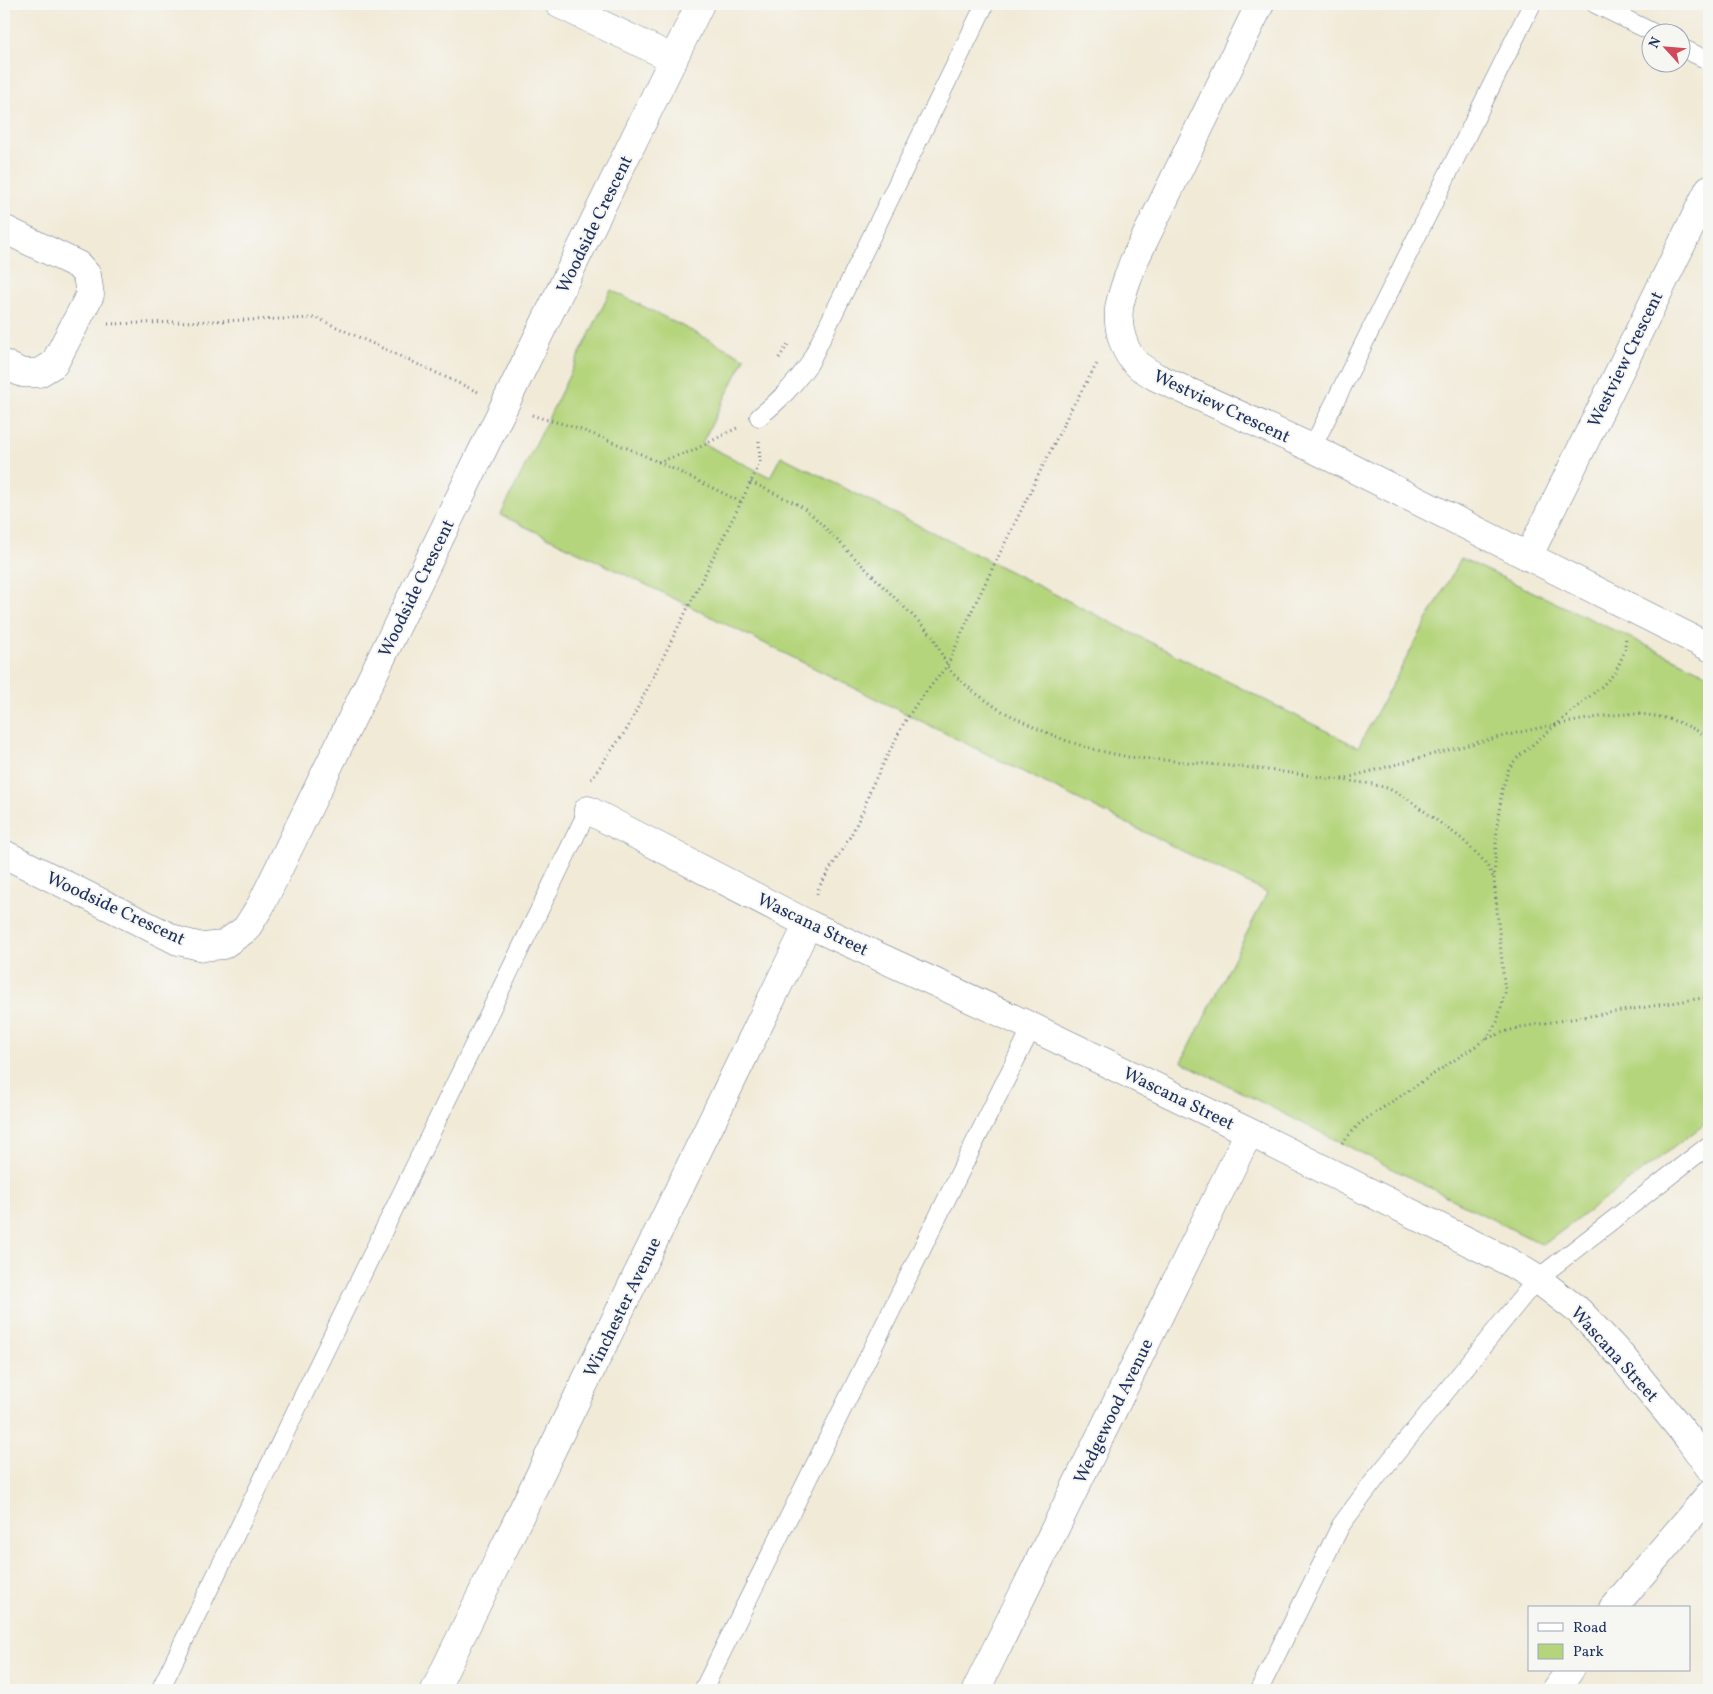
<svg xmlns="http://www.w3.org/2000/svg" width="1713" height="1694" font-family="Vollkorn,serif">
  <rect width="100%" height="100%" fill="#f6f6f2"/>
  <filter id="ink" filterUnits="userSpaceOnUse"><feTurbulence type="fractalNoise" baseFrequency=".02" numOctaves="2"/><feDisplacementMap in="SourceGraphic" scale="10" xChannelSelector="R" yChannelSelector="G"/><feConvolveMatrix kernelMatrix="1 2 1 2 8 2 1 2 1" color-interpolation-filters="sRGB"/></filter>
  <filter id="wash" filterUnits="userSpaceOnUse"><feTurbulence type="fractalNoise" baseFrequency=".0096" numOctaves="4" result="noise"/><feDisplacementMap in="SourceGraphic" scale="20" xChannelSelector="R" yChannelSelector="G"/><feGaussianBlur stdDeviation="1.12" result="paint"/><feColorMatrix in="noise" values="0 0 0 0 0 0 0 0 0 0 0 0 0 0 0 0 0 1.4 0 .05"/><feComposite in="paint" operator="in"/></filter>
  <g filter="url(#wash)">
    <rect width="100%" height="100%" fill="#f1ead7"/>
    <!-- green -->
    <path fill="#b5d57d" stroke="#68826e" d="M611,290L745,358L702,443L770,477L781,456L1358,747L1461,558L1709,675V1121L1543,1245L1182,1062L1267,893L651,587L501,515Z"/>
  </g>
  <g filter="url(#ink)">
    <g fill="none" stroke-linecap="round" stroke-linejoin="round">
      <defs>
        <path id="service" d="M1595,4L1652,32
          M1680,47L1709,61
          M759,417C780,400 793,386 809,364L985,4
          M1312,448L1532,4
          M160,1690L588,810
          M703,1690L1032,1027
          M1259,1690L1341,1525L1376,1478L1537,1279L1709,1145"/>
        <path id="minor" d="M559,4L674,59
          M1260,4L1133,263C1128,278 1121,293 1119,309C1117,328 1124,354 1139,366C1145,370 1151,374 1156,377L1312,448L1709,647
          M4,229L78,265L87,275L90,295L54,364L39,373H22L4,364
          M1528,557L1709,189
          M588,810L808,924L1032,1027L1249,1132L1509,1262L1537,1279L1580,1312L1623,1358L1689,1439L1709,1467
          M4,854L178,941L203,947L223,945L246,929L261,905L700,4
          M435,1690L808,924
          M976,1690L1249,1132"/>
        <path id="tertiary" d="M1613,1608L1709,1495
          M1556,1690L1570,1670"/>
      </defs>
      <!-- service casing -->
      <use href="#service" stroke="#667088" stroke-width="19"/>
      <!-- minor casing -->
      <use href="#minor" stroke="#667088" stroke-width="29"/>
      <!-- tertiary casing -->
      <use href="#tertiary" stroke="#667088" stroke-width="29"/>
      <!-- path -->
      <path stroke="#667088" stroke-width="3" stroke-dasharray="1 4" stroke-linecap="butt" d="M108,324L317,318L478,392
        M779,358L788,344
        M532,415C545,420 559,422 573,427C631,447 686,475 741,502
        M658,462L692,451L737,428
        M751,482L799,505L812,515L933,636L947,666L953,674L974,692L1000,710L1036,728L1067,741L1096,750L1128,757L1253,768L1372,784L1387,788L1405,797L1462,839L1486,863L1494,879
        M591,779L627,729L741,502L760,463L759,441
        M1342,779C1414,760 1486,738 1559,724C1585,720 1611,713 1638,714C1664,716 1687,723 1709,738
        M817,894L819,887L851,835L863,811L871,788L904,723L917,703L947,666L974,606L1070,411L1098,362
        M1486,1039L1497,1022L1505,993L1494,879L1497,826L1502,790L1509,768L1518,757L1602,686L1615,673L1624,653L1626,638
        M1342,1143L1360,1123L1486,1039L1501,1033L1521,1027L1709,997"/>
      <!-- service -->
      <use href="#service" stroke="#fff" stroke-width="18"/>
      <!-- minor -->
      <use href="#minor" stroke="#fff" stroke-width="28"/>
      <!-- tertiary -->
      <use href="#tertiary" stroke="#fff" stroke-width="28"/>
    </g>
  </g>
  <g text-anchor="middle" stroke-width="4" stroke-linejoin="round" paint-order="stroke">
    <!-- street labels -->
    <g font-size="18" fill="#1b2f5e" stroke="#f6f6f2">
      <text transform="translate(594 224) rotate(-64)" y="6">Woodside Crescent</text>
      <text transform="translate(1625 359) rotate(-64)" y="6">Westview Crescent</text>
      <text transform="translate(1222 406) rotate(25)" y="6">Westview Crescent</text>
      <text transform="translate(416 588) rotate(-64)" y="6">Woodside Crescent</text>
      <text transform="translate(116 908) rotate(25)" y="6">Woodside Crescent</text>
      <text transform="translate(813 924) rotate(26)" y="6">Wascana Street</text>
      <text transform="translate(1179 1098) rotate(26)" y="6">Wascana Street</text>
      <text transform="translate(622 1307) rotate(-64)" y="6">Winchester Avenue</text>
      <text transform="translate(1615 1354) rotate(48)" y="6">Wascana Street</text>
      <text transform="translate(1113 1411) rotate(-64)" y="6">Wedgewood Avenue</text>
    </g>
  </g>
  <!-- margin -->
  <rect width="1713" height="1694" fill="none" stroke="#f6f6f2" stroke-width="20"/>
  <!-- legend -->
  <rect x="1528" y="1606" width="162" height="65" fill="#f6f6f2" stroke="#9ea6b7"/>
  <rect x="1538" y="1623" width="25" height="8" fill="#ffffff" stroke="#9ea6b7"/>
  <text x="1573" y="1632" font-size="15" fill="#1b2f5e">Road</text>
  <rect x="1538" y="1644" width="25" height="15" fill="#b5d57d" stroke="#9ea6b7"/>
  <text x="1573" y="1656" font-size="15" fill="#1b2f5e">Park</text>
  <!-- north arrow -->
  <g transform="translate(1666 48) rotate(296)"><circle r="24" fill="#f6f6f2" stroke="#9ea6b7"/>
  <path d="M0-4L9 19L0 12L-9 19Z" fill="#d1495b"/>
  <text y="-8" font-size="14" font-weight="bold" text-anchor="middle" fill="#1b2f5e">N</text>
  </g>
</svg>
